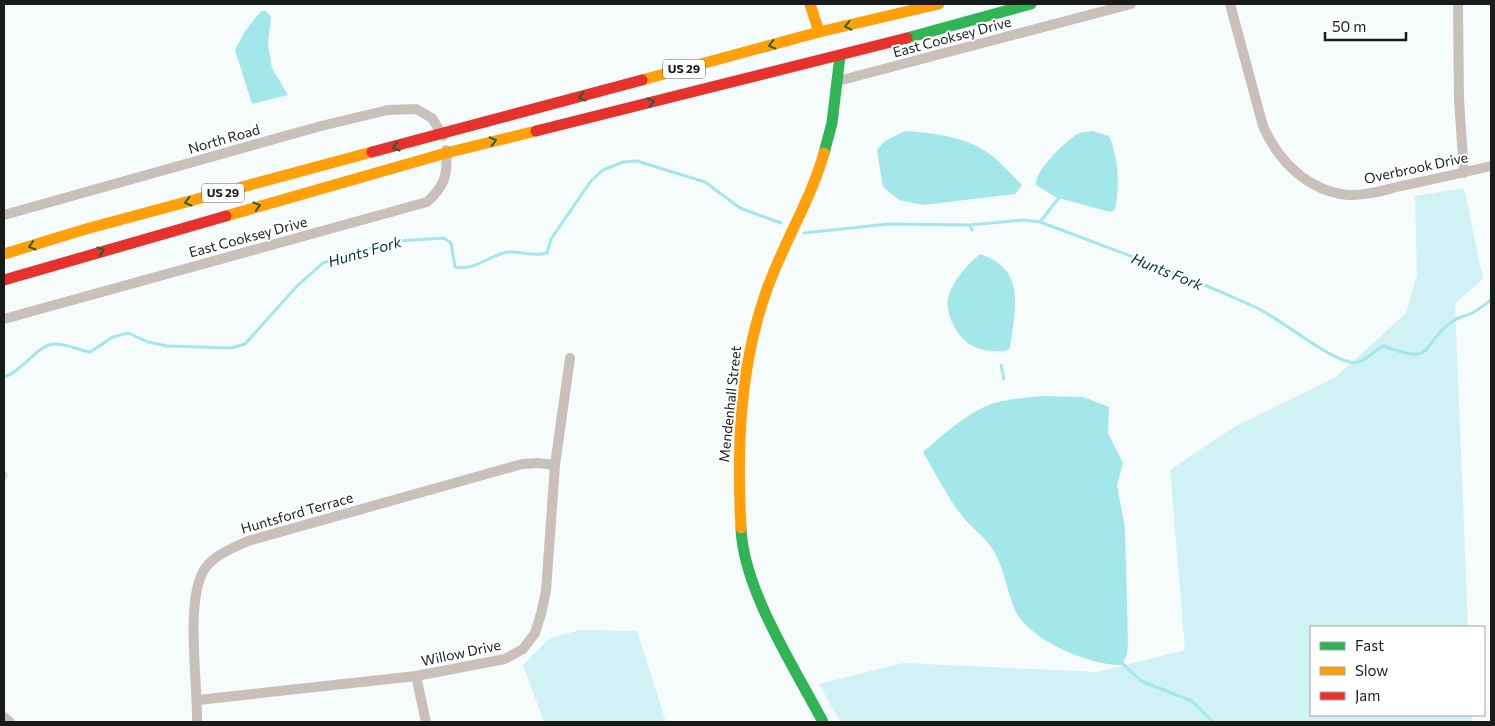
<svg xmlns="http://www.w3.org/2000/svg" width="1495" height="726" font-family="Commissioner,sans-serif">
  <rect width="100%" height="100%" fill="#f6fbfb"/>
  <!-- green -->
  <path fill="#d1f2f4" d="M1464,188L1483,279L1455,303L1468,627H1311V715H1472V722H840L819,684L903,663L1098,672L1185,650L1170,470L1234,427L1336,377L1406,313L1417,275L1415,196Z
    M580,630L637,631L666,722H544L523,665L550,638Z"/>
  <!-- water -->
  <path fill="#a3e7ea" d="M261,11H266L271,17L268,44L272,68L288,95L252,104L235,50L245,31Z
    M905,131C934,133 968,137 991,155C1002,164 1012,175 1022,185L1015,194L923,205L899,200L883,187L877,150L885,141Z
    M1093,131L1109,136C1119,160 1120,185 1115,210L1110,212L1055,197L1036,185C1034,171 1065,142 1077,134C1081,132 1088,132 1093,131Z
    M980,254C1027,269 1015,309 1010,348L1005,351C994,352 980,351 971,345C957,337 945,314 948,298C952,281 968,264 980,254Z
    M1043,396L1083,397L1109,407L1108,433L1123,463L1117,485L1125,528L1128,643L1127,654L1122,665C1091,666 1031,641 1016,612C1006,591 1005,568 992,548C983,535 968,525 959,512C945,493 935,472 923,452C942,436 962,417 986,406C1003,399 1024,398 1043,396Z"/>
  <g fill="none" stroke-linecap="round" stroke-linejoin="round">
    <!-- stream -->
    <path stroke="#a3e7ea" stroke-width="3" d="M1040,222L1061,195
      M970,225L972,230
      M804,233L889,224L970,225L1024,220L1040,222C1112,249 1185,275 1255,307C1283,320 1323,356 1350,362C1363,365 1372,352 1383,346C1439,366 1417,346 1453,321C1459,317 1466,316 1472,313C1479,310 1485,304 1491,300
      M1001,365L1004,379
      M4,377C25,370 36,345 55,344C67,344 78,350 90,352L113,337L128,333L148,342L167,346L231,348L245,344L297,286L323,263L347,254L399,241L444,238L451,243L455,267C476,271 489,255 508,252C522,251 532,257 547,253L551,239L591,181L603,170L623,162L637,161L705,182L740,208L781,223
      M4,472L6,475L4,480
      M1120,661L1141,681L1192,701L1213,722"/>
    <!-- street -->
    <path stroke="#c9c0bc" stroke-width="10" d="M1230,4L1263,126C1278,161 1308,191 1348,195C1366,196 1384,190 1401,186C1431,180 1461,173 1491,166
      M1458,4L1459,99L1464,173
      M838,81L1131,4
      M4,215L321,126L388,110L416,109L432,118L443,136
      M4,319L427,202C445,186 448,174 446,150
      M416,676L426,722
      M198,700L416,676L505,659L523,649L535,633L541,614L546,591L555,465L570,358
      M4,717L10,722
      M197,722C198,683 184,596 206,567C216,554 233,548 248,541L522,464L538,463L555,465"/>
    <!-- fast -->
    <path stroke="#30b455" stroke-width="11" d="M907,38L1031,4
      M824,153L832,123L840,56
      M741,528C743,589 794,667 823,722"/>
    <!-- slow -->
    <path stroke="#ff9f0a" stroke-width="11" d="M810,4L819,32
      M642,80L819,32L939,4
      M226,216L446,153L536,131
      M4,254L86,229L372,152
      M741,528C737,451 739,372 764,298C780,248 810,203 824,153"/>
    <!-- jam -->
    <path stroke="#e5322d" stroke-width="11" d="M536,131L907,38
      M372,152L642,80
      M4,280L226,216"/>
  </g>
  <!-- one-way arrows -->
  <defs><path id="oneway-chevron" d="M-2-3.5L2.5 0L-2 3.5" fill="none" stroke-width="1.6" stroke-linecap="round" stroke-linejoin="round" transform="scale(1.25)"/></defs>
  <g stroke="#236035">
    <use href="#oneway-chevron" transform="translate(848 26) rotate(167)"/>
    <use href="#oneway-chevron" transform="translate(772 45) rotate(165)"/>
    <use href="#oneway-chevron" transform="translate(582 97) rotate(165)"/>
    <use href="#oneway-chevron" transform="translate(651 102) rotate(-14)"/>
    <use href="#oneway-chevron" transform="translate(493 141) rotate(-14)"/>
    <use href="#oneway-chevron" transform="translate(396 147) rotate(165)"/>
    <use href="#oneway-chevron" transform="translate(188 202) rotate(165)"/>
    <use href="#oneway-chevron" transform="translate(257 206) rotate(-16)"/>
    <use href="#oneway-chevron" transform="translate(32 246) rotate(163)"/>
    <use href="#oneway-chevron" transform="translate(101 251) rotate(-16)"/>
  </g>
  <g text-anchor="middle" stroke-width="4" stroke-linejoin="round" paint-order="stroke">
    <!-- shield labels -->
    <g fill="#fff" stroke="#5e5f5f" stroke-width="1">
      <rect x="663" y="59.5" width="42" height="19" rx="4"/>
      <rect x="202" y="183.5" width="42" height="19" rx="4"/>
    </g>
    <g font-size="12" font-weight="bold" fill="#191b1b">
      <text x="684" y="73">US 29</text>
      <text x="223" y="197">US 29</text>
    </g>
    <!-- street labels -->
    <g font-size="14" fill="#191b1b" stroke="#fff">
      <text transform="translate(952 37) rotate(-15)" y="5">East Cooksey Drive</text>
      <text transform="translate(224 139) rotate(-16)" y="5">North Road</text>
      <text transform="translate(1416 168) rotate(-12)" y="5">Overbrook Drive</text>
      <text transform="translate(248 237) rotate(-15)" y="5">East Cooksey Drive</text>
      <text transform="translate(730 404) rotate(-84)" y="5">Mendenhall Street</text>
      <text transform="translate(297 513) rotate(-16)" y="5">Huntsford Terrace</text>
      <text transform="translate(461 653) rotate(-12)" y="5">Willow Drive</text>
    </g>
    <!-- water labels -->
    <g font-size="15" font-style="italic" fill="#043436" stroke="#fff">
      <text transform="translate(365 252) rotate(-16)" y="5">Hunts Fork</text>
      <text transform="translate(1167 272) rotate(22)" y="5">Hunts Fork</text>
    </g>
  </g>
  <!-- border -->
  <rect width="1495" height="726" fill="none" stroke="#191b1b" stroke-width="10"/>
  <!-- legend -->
  <rect x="1310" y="626" width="175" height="90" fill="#ffffff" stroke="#a3a4a4"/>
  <rect x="1320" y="642" width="25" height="8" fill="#30b455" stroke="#a3a4a4"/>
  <text x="1355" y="651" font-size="15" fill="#191b1b">Fast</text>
  <rect x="1320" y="667" width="25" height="8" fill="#ff9f0a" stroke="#a3a4a4"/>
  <text x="1355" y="676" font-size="15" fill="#191b1b">Slow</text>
  <rect x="1320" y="692" width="25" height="8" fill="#e5322d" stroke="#a3a4a4"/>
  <text x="1355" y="701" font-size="15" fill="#191b1b">Jam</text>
  <!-- scale -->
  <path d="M1325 32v8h81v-8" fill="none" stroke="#191b1b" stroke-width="2.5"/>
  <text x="1332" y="32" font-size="15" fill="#191b1b" stroke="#ffffff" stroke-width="4" paint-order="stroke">50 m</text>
</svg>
